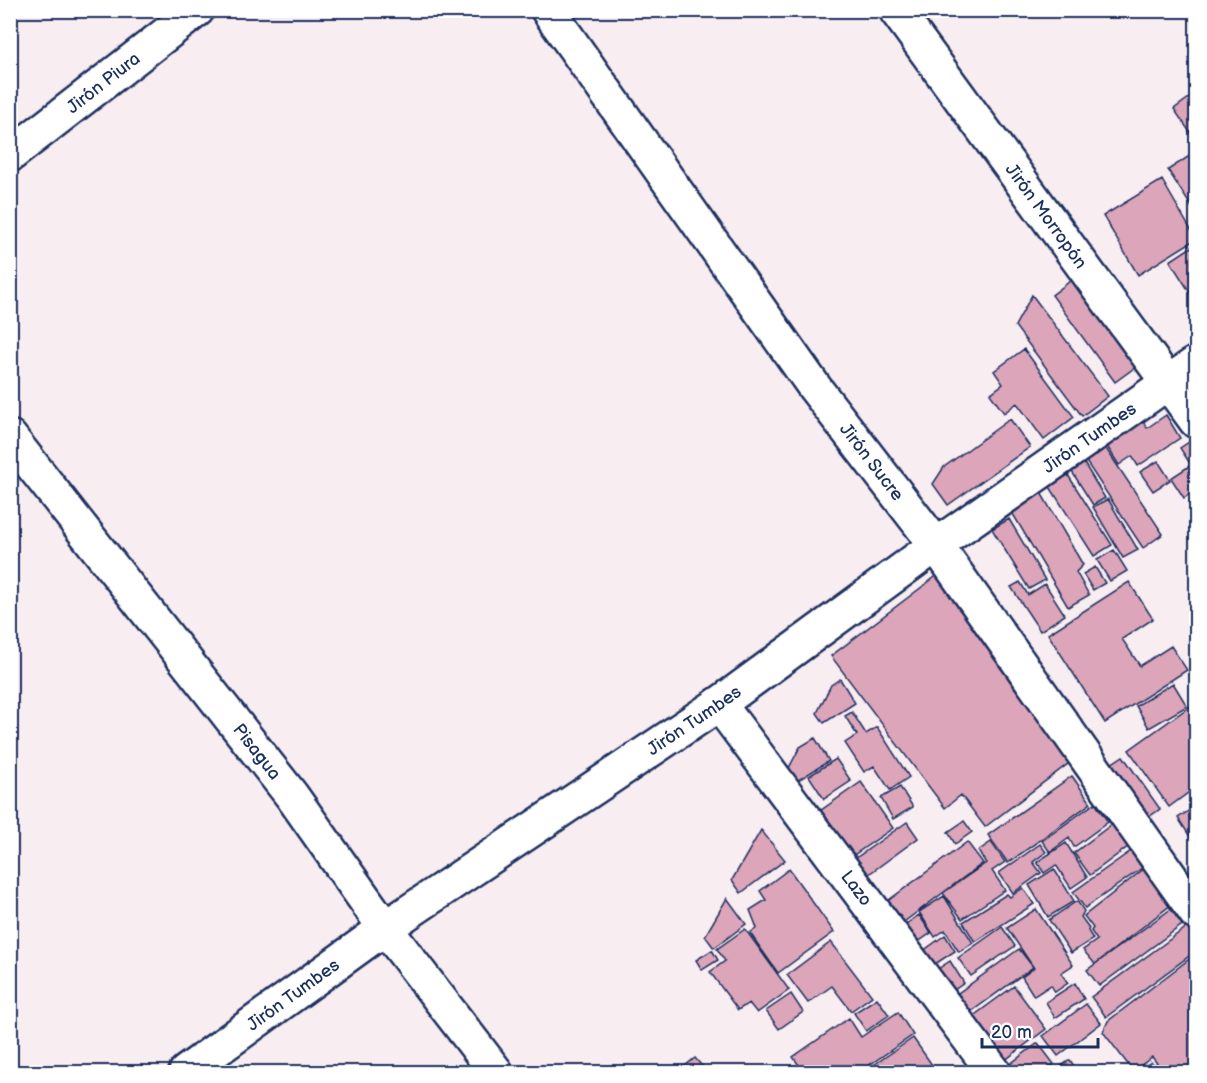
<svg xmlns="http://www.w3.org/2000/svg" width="1207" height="1083" font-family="'Balsamiq Sans',sans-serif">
  <rect width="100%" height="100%" fill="#f8edf1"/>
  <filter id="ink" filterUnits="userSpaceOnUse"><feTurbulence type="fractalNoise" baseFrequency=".0167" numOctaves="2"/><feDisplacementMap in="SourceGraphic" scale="12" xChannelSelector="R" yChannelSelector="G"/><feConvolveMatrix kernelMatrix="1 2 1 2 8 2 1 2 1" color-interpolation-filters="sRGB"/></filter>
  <g filter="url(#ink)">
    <!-- building -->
    <path fill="#dca5b9" stroke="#1b2f5e" stroke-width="1.5" d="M1193,95L1196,100V141L1174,109Z
      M1194,153L1196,156V214L1168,170Z
      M1162,180L1196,239L1138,275L1103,216Z
      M1196,244V302L1170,261Z
      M1078,275L1141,363L1115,382L1052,295Z
      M1032,295L1108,396L1082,416L1015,326Z
      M1024,349L1074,417L1044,440L1017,403L1004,413L990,394L1003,384L994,371Z
      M1166,415L1180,438L1138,466L1132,456L1119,465L1103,440L1140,416L1147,428Z
      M1010,419L1030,447L948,505L933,484L944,467Z
      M1192,440L1196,447V490L1184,498L1171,478L1191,465L1180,448Z
      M1103,444L1163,534L1143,548L1083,457Z
      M1082,460L1105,498L1093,505L1069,467Z
      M1158,461L1170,480L1153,491L1140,472Z
      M1068,475L1112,545L1094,556L1050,487Z
      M1040,491L1083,565L1076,572L1089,595L1068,607L1010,509Z
      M1108,499L1138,550L1123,558L1093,507Z
      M1009,519L1045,580L1029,589L992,529Z
      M1114,550L1127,571L1110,581L1097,560Z
      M1095,567L1105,583L1093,590L1083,574Z
      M939,574L1077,757L985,827L961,795L945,808L831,656Z
      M1020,582L1028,595L1045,584L1065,615L1040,631L1011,587Z
      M1129,582L1153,619L1122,639L1140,666L1171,646L1187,670L1105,723L1048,634Z
      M840,679L855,703L824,723L817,713L831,685Z
      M1173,683L1187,706L1149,728L1136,706Z
      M1196,702V787L1169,807L1129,750Z
      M852,712L866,734L877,727L909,777L890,790L874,766L864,772L845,743L857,735L845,716Z
      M815,738L829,761L784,789L781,783L800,747Z
      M1123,756L1160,809L1139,824L1102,770Z
      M836,759L851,781L824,799L809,776Z
      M1072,776L1091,803L1008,863L988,835Z
      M861,782L893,828L842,863L810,818Z
      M900,787L913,807L893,819L881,798Z
      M1095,803L1108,822L1074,847L1069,838L1050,852L1042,841Z
      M1196,806V846L1178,818Z
      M964,821L972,832L955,844L948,832Z
      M907,822L918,838L858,882L846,865Z
      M1112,824L1129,846L1090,875L1074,853Z
      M761,830L785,860L741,893L732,880Z
      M967,842L983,863L893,930L877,909Z
      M991,842L1005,862L992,871L1005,890L962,919L943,893L986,863L978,851Z
      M1066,843L1087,877L1071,888L1056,865L1044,873L1037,862Z
      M1040,844L1046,852L1033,862L1041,873L1013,893L999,873Z
      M1131,851L1142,868L1085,908L1073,892Z
      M1145,868L1172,904L1095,964L1083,950L1097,940L1091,931L1093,928L1084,916Z
      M789,869L834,932L778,973L750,933L757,928L750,910L766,900L760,891Z
      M1054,869L1074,901L1048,917L1029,885Z
      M1023,888L1034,904L975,942L963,922L1007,894L1010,897Z
      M944,896L973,943L959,952L945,930L935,937L919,912Z
      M727,898L746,924L714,948L705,936Z
      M1077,901L1084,911L1081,917L1089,928L1088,931L1093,939L1071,953L1049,920Z
      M1036,909L1073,965L1061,973L1068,983L1055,992L1051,985L1034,996L1022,977L1034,968L1007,928Z
      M1171,909L1182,925L1099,986L1087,970Z
      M919,915L931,933L908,949L895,932Z
      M1002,927L1015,946L971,976L958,958Z
      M1187,927L1196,940V951L1106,1017L1091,997Z
      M745,929L789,990L757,1013L749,1003L738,1010L710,972L725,961L717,949Z
      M945,935L955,951L929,968L919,954Z
      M831,942L872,996L851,1011L832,986L808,1003L787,975Z
      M1019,949L1033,967L968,1014L954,996Z
      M712,950L718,960L702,970L696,960Z
      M1196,954V1065L1193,1068L1196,1072H1164L1152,1057L1133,1071L1103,1032L1108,1021Z
      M950,961L964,983L944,997L929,975Z
      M1075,983L1084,999L1055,1018L1046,1002Z
      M1014,986L1046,1029L996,1067L964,1023Z
      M791,994L803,1012L779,1029L766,1011Z
      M877,998L889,1015L866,1031L854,1013Z
      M1086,1004L1101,1023L1058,1056L1043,1036Z
      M898,1012L913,1035L859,1072H804L793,1057L849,1018L861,1037Z
      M913,1038L937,1072H866L865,1071Z
      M1038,1043L1054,1064L1043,1072H1004L1002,1070Z
      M695,1058L707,1072H677Z
      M1070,1060L1078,1072H1052Z
      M1151,1062L1159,1072H1137Z"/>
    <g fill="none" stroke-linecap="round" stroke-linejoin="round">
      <defs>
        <g id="minor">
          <path id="s1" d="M548,10L815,388L936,545L1196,913"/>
          <path id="s2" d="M896,10L1196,421"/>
          <path id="s3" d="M10,155L197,10"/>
          <path id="s4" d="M10,437L292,796L385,928L496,1072"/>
          <path id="s5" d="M719,704L994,1072"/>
          <path id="s6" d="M186,1072L385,928L719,704L936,545L1196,363"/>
        </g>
      </defs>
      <!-- minor casing -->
      <use href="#minor" stroke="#1b2f5e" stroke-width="38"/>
      <!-- minor -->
      <use href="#minor" stroke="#fff" stroke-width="33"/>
    </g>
  </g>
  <g text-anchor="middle" stroke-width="5" stroke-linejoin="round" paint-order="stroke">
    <!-- street labels -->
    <g font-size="18" fill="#1b2f5e" stroke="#fff">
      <text dy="6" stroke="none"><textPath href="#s3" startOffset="118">Jirón Piura</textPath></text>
      <text dy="6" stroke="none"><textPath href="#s2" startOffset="255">Jirón Morropón</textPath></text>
      <text dy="6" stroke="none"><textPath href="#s6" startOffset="1104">Jirón Tumbes</textPath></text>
      <text dy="6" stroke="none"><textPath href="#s1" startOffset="556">Jirón Sucre</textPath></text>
      <text dy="6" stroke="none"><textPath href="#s6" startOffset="618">Jirón Tumbes</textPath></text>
      <text dy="6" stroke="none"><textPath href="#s4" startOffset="400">Pisagua</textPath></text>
      <text dy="6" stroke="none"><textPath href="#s5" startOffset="230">Lazo</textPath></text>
      <text dy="6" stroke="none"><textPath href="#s6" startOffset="132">Jirón Tumbes</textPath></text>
    </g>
  </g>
  <!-- margin -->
  <rect width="1207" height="1083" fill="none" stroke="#fff" stroke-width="36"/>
  <rect x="18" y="18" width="1171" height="1047" fill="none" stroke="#1b2f5e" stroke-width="2" filter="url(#ink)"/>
  <!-- scale -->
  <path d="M982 1038v9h116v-9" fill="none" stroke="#1b2f5e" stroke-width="3"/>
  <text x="991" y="1038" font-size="18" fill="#1b2f5e" stroke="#ffffff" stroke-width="4.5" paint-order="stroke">20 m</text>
</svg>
